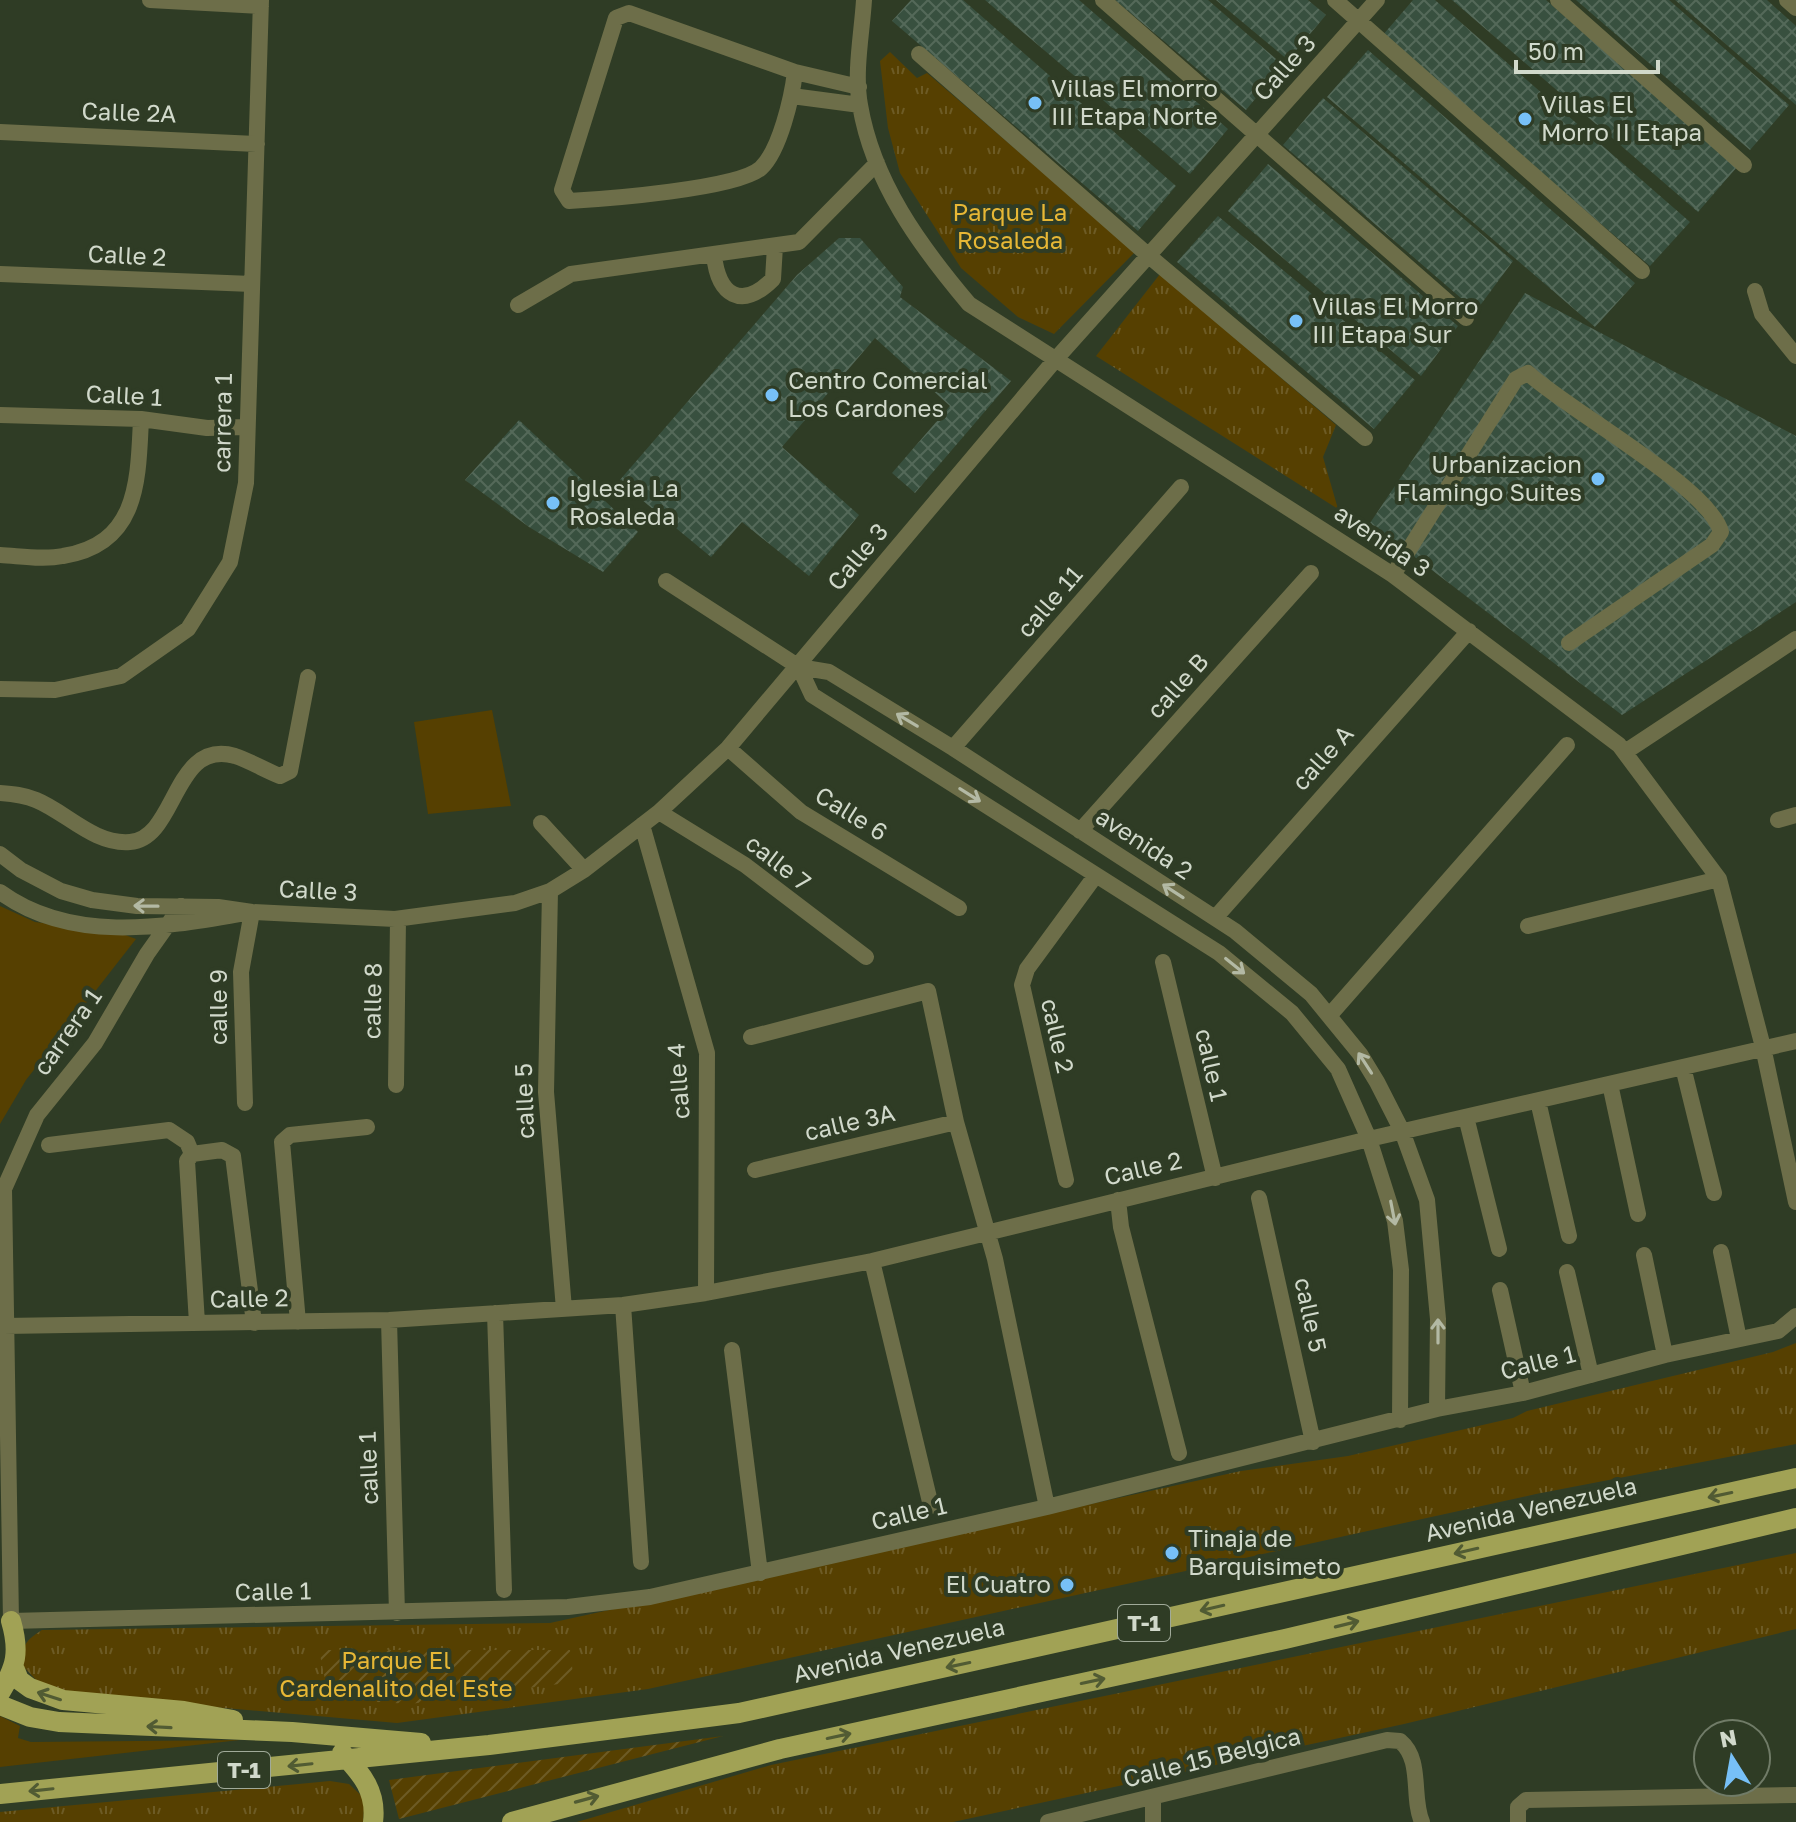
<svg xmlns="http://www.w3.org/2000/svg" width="1796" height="1822" font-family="'Golos Text',sans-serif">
  <defs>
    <pattern id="park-tufts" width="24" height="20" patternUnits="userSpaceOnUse" patternTransform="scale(2)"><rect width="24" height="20" fill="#564001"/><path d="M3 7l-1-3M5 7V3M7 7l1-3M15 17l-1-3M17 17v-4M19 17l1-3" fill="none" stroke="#6d5b25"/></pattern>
    <pattern id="garden-furrows" width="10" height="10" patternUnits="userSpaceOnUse" patternTransform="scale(2)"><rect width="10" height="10" fill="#564001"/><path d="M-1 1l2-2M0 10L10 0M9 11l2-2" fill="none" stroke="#6d5b25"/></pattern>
    <pattern id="building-cross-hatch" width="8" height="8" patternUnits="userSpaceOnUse" patternTransform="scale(2)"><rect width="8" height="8" fill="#38503f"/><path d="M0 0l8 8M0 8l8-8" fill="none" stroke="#546959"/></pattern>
  </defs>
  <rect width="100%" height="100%" fill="#2f3c25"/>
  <!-- grass -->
  <path fill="#564001" d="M492,710L511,806L428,814L414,722Z
    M0,906L35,922L120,933L136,939L26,1080L0,1124Z
    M0,1716L20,1726L18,1738L31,1742L240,1740L0,1767Z"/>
  <!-- park -->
  <path fill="url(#park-tufts)" d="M890,52L917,78L927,73L1135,252L1054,334L1018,317L961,268L900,173L888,128L880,61Z
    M1160,274L1336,425L1323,457L1338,509L1096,356Z
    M1796,1343V1444L1536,1494L648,1689L397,1723L62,1694L37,1681L22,1665C21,1646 26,1640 42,1630L550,1623L1241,1471L1348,1456L1513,1418L1527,1411L1773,1352Z
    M1796,1553V1629L1404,1724L953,1822H577L771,1765Z
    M330,1781L349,1784L365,1799L363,1822H0V1812Z"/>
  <!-- garden -->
  <path fill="url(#garden-furrows)" d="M319,1650H570L574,1682L410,1704L329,1699Z
    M723,1736L399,1819L389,1780Z"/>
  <!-- building -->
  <path fill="url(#building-cross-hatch)" d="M911,0H963L1176,186L1138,231L892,21Z
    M985,0H1079L1228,129L1190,174Z
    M1115,0H1208L1283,65L1246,110Z
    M1216,0H1308L1326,15L1288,60Z
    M1413,0H1435L1690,222L1650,266L1382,36Z
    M1452,0H1546L1737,167L1698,212Z
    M1576,0H1669L1789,105L1750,150Z
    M1675,0H1767L1796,26V105Z
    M1368,50L1635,283L1595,327L1327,97Z
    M1323,98L1513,261L1476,311L1283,145Z
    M1268,164L1458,326L1421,376L1228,211Z
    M1218,216L1415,380L1374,429L1177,262Z
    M839,238H860L903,287L900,297L1011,381L915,493L892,473L950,406L875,338L782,447L859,515L809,576L742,522L711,557L619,481L797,275Z
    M1525,293L1796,436V602L1622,715L1370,523Z
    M519,420L638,532L603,572L529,527L465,480Z"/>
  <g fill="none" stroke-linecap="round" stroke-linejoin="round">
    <!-- street -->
    <path stroke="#6d6e49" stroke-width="16" d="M150,0L261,6
      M864,0C862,33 854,72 860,105C873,182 920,246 969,304L1393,575L1619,745L1719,879L1763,1047L1796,1202
      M1103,0L1466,318
      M1335,0L1642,271
      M1558,0L1744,165
      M1787,0L1796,8
      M919,54L1149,256L1365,438
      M795,72C792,97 780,150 761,168C738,189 605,199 569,201L562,190L616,18L629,13L795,72L859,87
      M792,96L860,105
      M0,132L257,144
      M714,255C718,295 741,311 773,279L775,246
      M0,274L252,284
      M1755,291L1762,314L1796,356
      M518,305L571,274L799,242L877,163
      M0,415L141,419L207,428L245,427
      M0,555C20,556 43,560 63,556C139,544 138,480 141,419
      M1393,575L1516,379L1528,373C1568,410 1710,488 1721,532L1712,545L1569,643
      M666,581L799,667L812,695L1219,953L1292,1013L1338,1069L1369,1139L1395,1221L1401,1270L1400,1420
      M799,667L829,672L953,748L1235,931L1311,994L1360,1054L1377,1082L1402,1131L1427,1200L1438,1319L1437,1409
      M0,689L55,690L121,676L188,629L230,562L246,483L261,0
      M728,748L801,812L959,908
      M953,748L1181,487
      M1625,752L1796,639
      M0,793C13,794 24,795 36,800C66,812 94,845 130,842C177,839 173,738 235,756C250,761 265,770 280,776L290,771L308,677
      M659,812L745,865L866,957
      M1778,820L1796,815
      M541,823L584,870
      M642,825L707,1053L706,1293
      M1080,831L1311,573
      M0,854L21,870L61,891L92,900L137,906L218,907L252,912L395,919L515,903L550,891L584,870L659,812L728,748L1055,360L1377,0
      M550,891L546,1092L564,1309
      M0,892C70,943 160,928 239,914
      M181,906L147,954L95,1043L37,1115L4,1189L11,1621L568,1607L650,1597L1047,1507L1437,1409L1523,1393L1665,1355L1778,1331L1796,1316
      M1215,918L1469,631
      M1528,926L1719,879
      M1163,962L1215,1178
      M1329,1016L1567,745
      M751,1037L928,991L956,1122L995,1259L1047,1507
      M1683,1067L1714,1193
      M1610,1084L1638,1214
      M396,1085L398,919
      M1538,1101L1569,1236
      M245,1103L241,972L252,912
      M1466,1117L1499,1249
      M49,1145L169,1130L187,1142L192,1154
      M755,1170L956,1122
      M1066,1180L1022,985L1027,969L1096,875
      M1259,1198L1313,1442
      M1118,1200L1121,1227L1179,1453
      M1721,1252L1739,1339
      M1644,1255L1665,1355
      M872,1261L931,1506
      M1567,1272L1591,1375
      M1500,1290L1523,1393
      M623,1305L641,1562
      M495,1313L504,1590
      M389,1320L397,1613
      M298,1322L282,1142L290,1135L367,1127
      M197,1323L187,1161L192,1154L222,1150L233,1156L254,1323
      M4,1326L389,1320L623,1305L706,1293L872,1261L1369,1139L1796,1041
      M732,1350L760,1573
      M1153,1797V1822
      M1048,1822L1387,1740L1400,1741C1423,1760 1411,1797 1422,1822
      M1518,1822V1807L1526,1800L1796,1795"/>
    <!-- primary -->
    <path stroke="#a1a255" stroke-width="20" d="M15,1670L19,1680L30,1688L63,1700L184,1711L233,1720
      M0,1693C16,1667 20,1652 11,1621
      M0,1705L30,1717L59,1722L292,1732L421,1743
      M342,1753C362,1774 377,1792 373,1822
      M0,1794L489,1745L739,1713L1796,1478
      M512,1822L780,1749L1285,1639L1796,1518"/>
  </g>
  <!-- one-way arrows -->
  <defs><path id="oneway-shaft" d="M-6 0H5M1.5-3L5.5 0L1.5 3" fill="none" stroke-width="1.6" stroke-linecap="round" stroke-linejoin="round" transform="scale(2)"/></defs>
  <g stroke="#b3b9a4">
    <use href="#oneway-shaft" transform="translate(907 720) rotate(-149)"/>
    <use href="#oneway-shaft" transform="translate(970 795) rotate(32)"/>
    <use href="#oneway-shaft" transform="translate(1173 891) rotate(-147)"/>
    <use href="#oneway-shaft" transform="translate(146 906) rotate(-179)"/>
    <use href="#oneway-shaft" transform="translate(1235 966) rotate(39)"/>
    <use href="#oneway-shaft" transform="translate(1365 1063) rotate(-123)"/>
    <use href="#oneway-shaft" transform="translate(1393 1213) rotate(79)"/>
    <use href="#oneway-shaft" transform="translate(1438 1331) rotate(-90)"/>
  </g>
  <g stroke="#515b33">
    <use href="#oneway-shaft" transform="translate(1720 1495) rotate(168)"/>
    <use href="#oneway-shaft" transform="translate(1466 1551) rotate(167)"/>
    <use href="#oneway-shaft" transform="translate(1212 1608) rotate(167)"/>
    <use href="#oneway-shaft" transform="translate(1347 1624) rotate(-14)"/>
    <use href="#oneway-shaft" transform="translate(958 1665) rotate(168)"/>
    <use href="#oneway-shaft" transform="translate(1093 1681) rotate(-12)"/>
    <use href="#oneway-shaft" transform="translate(49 1696) rotate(-162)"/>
    <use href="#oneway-shaft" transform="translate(159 1727) rotate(-177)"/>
    <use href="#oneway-shaft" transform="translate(839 1736) rotate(-12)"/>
    <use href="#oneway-shaft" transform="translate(300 1765) rotate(174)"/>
    <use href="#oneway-shaft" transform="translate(41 1790) rotate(174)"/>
    <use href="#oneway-shaft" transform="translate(587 1799) rotate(-15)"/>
  </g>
  <!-- markers -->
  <g fill="#77c0f7" stroke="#2f3c25" stroke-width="3">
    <circle cx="1035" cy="103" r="8"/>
    <circle cx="1525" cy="119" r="8"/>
    <circle cx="1296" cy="321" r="8"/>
    <circle cx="772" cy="395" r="8"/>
    <circle cx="1598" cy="479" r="8"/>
    <circle cx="553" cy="503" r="8"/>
    <circle cx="1172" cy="1553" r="8"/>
    <circle cx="1067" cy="1585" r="8"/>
  </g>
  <g text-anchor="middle" stroke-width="8" stroke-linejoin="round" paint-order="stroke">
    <!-- shield labels -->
    <g fill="#2f3c25" stroke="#a0aa99" stroke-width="2">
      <rect x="1118" y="1605" width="52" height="36" rx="6"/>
      <rect x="218" y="1752" width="52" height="36" rx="6"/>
    </g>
    <g font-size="22" font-weight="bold" fill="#d1d9cb">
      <text x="1144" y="1631">T-1</text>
      <text x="244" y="1778">T-1</text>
    </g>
    <!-- street labels -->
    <g font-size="24" fill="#d1d9cb" stroke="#2f3c25">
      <text transform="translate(1285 68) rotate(-48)" y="8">Calle 3</text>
      <text transform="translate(129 113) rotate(2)" y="8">Calle 2A</text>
      <text transform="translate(127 256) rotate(3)" y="8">Calle 2</text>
      <text transform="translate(124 396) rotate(3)" y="8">Calle 1</text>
      <text transform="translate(223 423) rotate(-89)" y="8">carrera 1</text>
      <text transform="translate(1382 541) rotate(34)" y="8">avenida 3</text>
      <text transform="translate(858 557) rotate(-50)" y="8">Calle 3</text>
      <text transform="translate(1050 602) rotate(-49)" y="8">calle 11</text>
      <text transform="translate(1178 686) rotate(-48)" y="8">calle B</text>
      <text transform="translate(1323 758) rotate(-48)" y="8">calle A</text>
      <text transform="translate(851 814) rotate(32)" y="8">Calle 6</text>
      <text transform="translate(1144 844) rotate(33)" y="8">avenida 2</text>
      <text transform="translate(778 863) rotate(38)" y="8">calle 7</text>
      <text transform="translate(318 891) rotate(3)" y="8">Calle 3</text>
      <text transform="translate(373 1001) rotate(-89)" y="8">calle 8</text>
      <text transform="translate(219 1007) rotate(-90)" y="8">calle 9</text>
      <text transform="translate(68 1032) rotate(-55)" y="8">carrera 1</text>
      <text transform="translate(1057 1036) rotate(77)" y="8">calle 2</text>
      <text transform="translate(1211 1065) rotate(77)" y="8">calle 1</text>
      <text transform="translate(679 1081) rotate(-94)" y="8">calle 4</text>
      <text transform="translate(525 1101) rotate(-92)" y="8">calle 5</text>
      <text transform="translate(850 1123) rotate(-13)" y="8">calle 3A</text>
      <text transform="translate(1143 1169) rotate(-13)" y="8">Calle 2</text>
      <text transform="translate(249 1299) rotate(-1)" y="8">Calle 2</text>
      <text transform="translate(1310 1315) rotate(78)" y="8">calle 5</text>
      <text transform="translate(1538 1363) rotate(-14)" y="8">Calle 1</text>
      <text transform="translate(369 1468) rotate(-92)" y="8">calle 1</text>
      <text transform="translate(1531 1510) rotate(-13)" y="8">Avenida Venezuela</text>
      <text transform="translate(909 1514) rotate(-13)" y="8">Calle 1</text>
      <text transform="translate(273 1592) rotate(-1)" y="8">Calle 1</text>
      <text transform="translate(899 1651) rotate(-13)" y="8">Avenida Venezuela</text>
      <text transform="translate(1212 1758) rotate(-14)" y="8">Calle 15 Belgica</text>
    </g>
    <!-- poi labels -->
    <g font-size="24" fill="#d1d9cb" stroke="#2f3c25" text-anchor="start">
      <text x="1051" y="97">Villas El morro<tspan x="1051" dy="28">III Etapa Norte</tspan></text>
      <text x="1541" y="113">Villas El<tspan x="1541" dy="28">Morro II Etapa</tspan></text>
      <text x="1312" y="315">Villas El Morro<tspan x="1312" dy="28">III Etapa Sur</tspan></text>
      <text x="788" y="389">Centro Comercial<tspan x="788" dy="28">Los Cardones</tspan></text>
      <text x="1582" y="473" text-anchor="end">Urbanizacion<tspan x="1582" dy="28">Flamingo Suites</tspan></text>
      <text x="569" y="497">Iglesia La<tspan x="569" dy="28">Rosaleda</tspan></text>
      <text x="1188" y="1547">Tinaja de<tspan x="1188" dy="28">Barquisimeto</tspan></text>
      <text x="1051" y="1593" text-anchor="end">El Cuatro</text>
    </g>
    <!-- park labels -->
    <g font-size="24" fill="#e7b735" stroke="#2f3c25">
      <text x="1010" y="221">Parque La<tspan x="1010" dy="28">Rosaleda</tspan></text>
      <text x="396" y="1669">Parque El<tspan x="396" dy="28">Cardenalito del Este</tspan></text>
    </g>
  </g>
  <!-- north arrow -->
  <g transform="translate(1732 1758) rotate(349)"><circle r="38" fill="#2f3c25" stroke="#707b67" stroke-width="2"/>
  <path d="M0-6L14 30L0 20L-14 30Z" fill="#77c0f7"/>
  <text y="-12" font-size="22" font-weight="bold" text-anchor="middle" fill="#d1d9cb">N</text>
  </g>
  <!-- scale -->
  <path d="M1516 60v12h142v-12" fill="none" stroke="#d1d9cb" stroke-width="4"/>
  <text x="1528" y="60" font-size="24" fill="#d1d9cb" stroke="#2f3c25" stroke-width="6" paint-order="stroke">50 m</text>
</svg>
